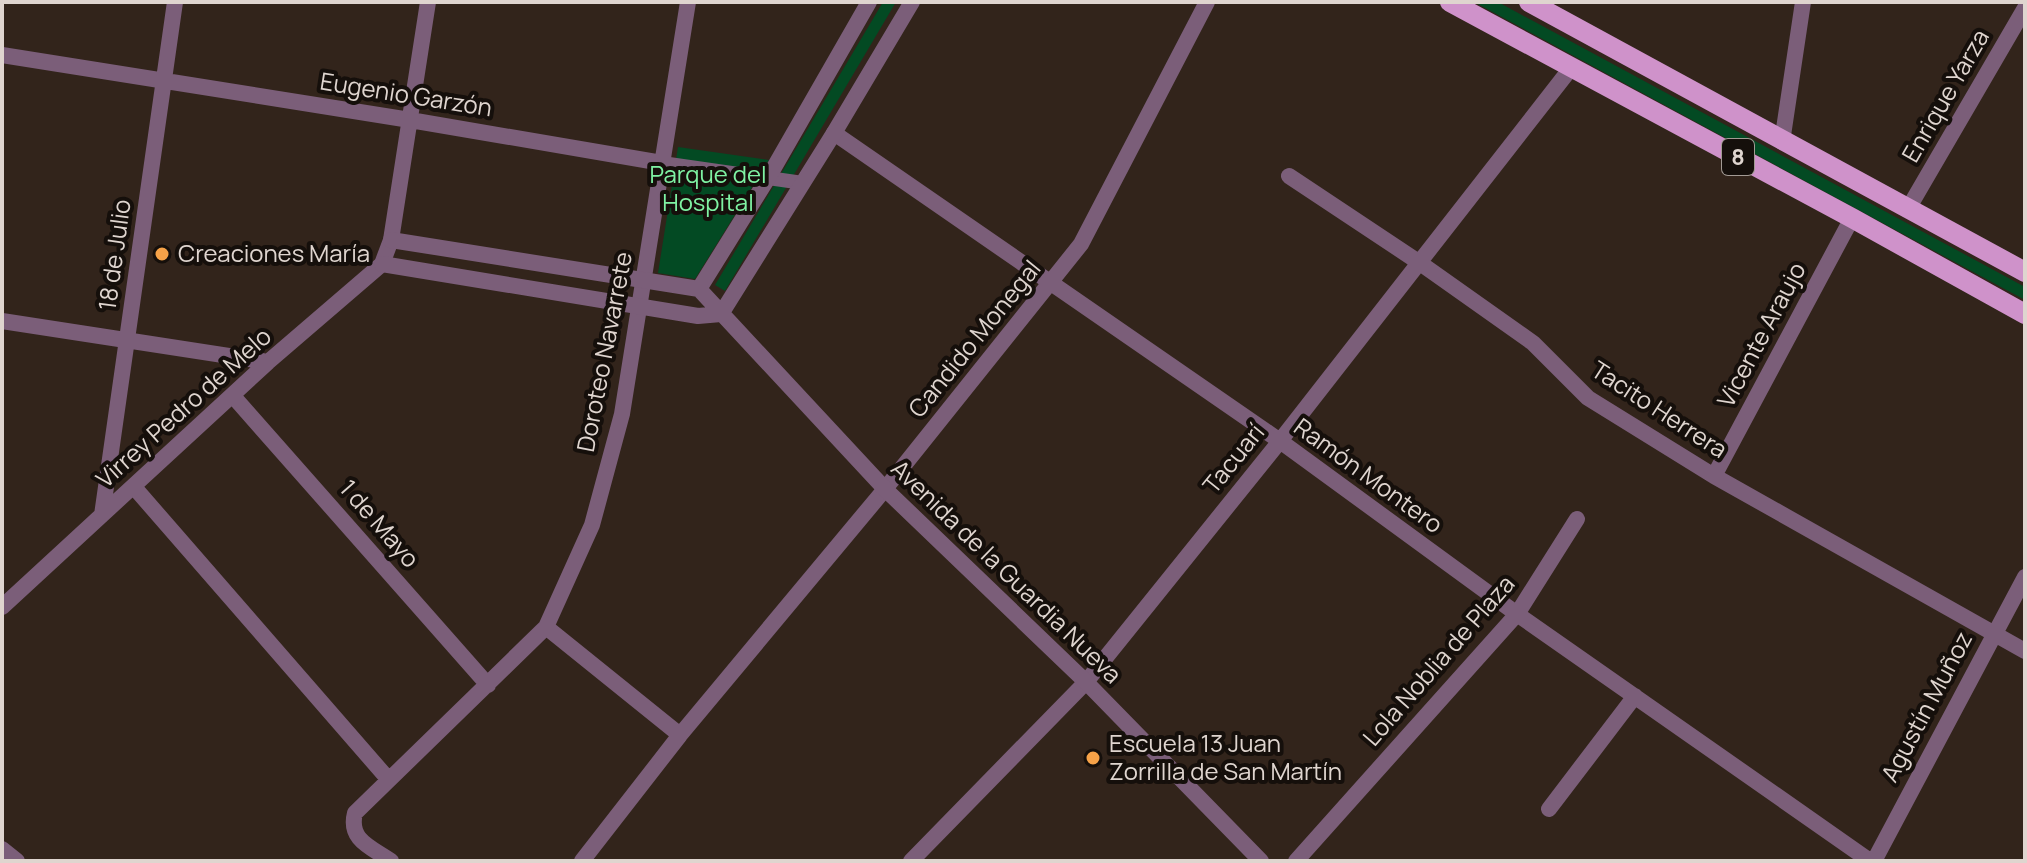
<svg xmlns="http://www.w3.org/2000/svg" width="2027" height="863" font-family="Manrope,sans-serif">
  <rect width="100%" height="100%" fill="#32241b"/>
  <!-- green -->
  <path fill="#034a23" d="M883,2H896L725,291L715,285Z
    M1474,2H1498L2025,287V300Z
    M678,147L769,160L695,279L658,273Z"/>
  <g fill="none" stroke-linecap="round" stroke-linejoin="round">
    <!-- pedestrian -->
    <path stroke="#7b5e79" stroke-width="14" d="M662,163L803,183"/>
    <!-- minor -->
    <path stroke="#7b5e79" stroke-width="16" d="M2,55L410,120L662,163
      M834,133L1280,441L1517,614L1870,861
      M1782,142L1803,2
      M1289,176L1420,263L1533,343L1588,398L1714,476L2025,651
      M1908,209L2025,8
      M2,321L268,362
      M233,396L488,685
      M1714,476L1852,218
      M134,487L389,780
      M102,515L175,2
      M2,607L268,362L382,264L391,240L428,2
      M546,627L680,735
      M1549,809L1635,696
      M2,849L17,861
      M391,861C371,847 348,840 355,813L546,627L592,525L622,414L688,2
      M582,861L680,735L885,489L1081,244L1207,2
      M911,861L1086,682L1280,441L1571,68
      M1296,861L1517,614L1577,519
      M1874,861L2025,577"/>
    <!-- tertiary -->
    <path stroke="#7b5e79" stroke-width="16" d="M391,240L699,289L885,489L1086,682L1261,861
      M382,264L698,316L721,314
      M699,289L768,178L869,2
      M721,314L834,133L912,2"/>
    <!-- primary -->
    <path stroke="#cf92ca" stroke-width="20" d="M1450,2L1852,218L2025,314
      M1529,2L2025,272"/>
  </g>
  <!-- markers -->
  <g fill="#f6a248" stroke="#150f0b" stroke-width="3">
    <circle cx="162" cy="254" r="8"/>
    <circle cx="1093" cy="758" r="8"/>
  </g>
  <g text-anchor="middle" stroke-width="8" stroke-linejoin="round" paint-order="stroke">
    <!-- shield labels -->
    <rect fill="#150f0b" stroke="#a29a94" stroke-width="2" x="1722" y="139" width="32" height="36" rx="6"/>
    <g font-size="22" font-weight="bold" fill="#dfd5cf">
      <text x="1738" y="165">8</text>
    </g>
    <!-- street labels -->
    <g font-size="24" fill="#dfd5cf" stroke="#150f0b">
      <text transform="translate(406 95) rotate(9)" y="8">Eugenio Garzón</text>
      <text transform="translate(1946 96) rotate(-60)" y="8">Enrique Yarza</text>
      <text transform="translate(115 255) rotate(-82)" y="8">18 de Julio</text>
      <text transform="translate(1762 335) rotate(-62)" y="8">Vicente Araujo</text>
      <text transform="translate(975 339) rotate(-51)" y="8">Candido Monegal</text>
      <text transform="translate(605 352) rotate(-79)" y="8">Doroteo Navarrete</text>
      <text transform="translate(184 408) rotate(-42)" y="8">Virrey Pedro de Melo</text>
      <text transform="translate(1659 410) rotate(33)" y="8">Tacito Herrera</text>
      <text transform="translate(1234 459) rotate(-51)" y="8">Tacuarí</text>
      <text transform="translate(1368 476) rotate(36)" y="8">Ramón Montero</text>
      <text transform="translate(379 524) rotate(49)" y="8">1 de Mayo</text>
      <text transform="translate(1006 572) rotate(44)" y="8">Avenida de la Guardia Nueva</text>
      <text transform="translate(1439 661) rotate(-49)" y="8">Lola Noblia de Plaza</text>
      <text transform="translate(1927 707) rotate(-62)" y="8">Agustín Muñoz</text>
    </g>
    <!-- park labels -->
    <g font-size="24" fill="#7ff2a3" stroke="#150f0b">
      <text x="708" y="183">Parque del<tspan x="708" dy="28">Hospital</tspan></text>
    </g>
    <!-- poi labels -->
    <g font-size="24" fill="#dfd5cf" stroke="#150f0b" text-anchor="start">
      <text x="178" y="262">Creaciones María</text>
      <text x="1109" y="752">Escuela 13 Juan<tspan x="1109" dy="28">Zorrilla de San Martín</tspan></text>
    </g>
  </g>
  <!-- border -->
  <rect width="2027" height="863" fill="none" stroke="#dfd5cf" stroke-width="8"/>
</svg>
